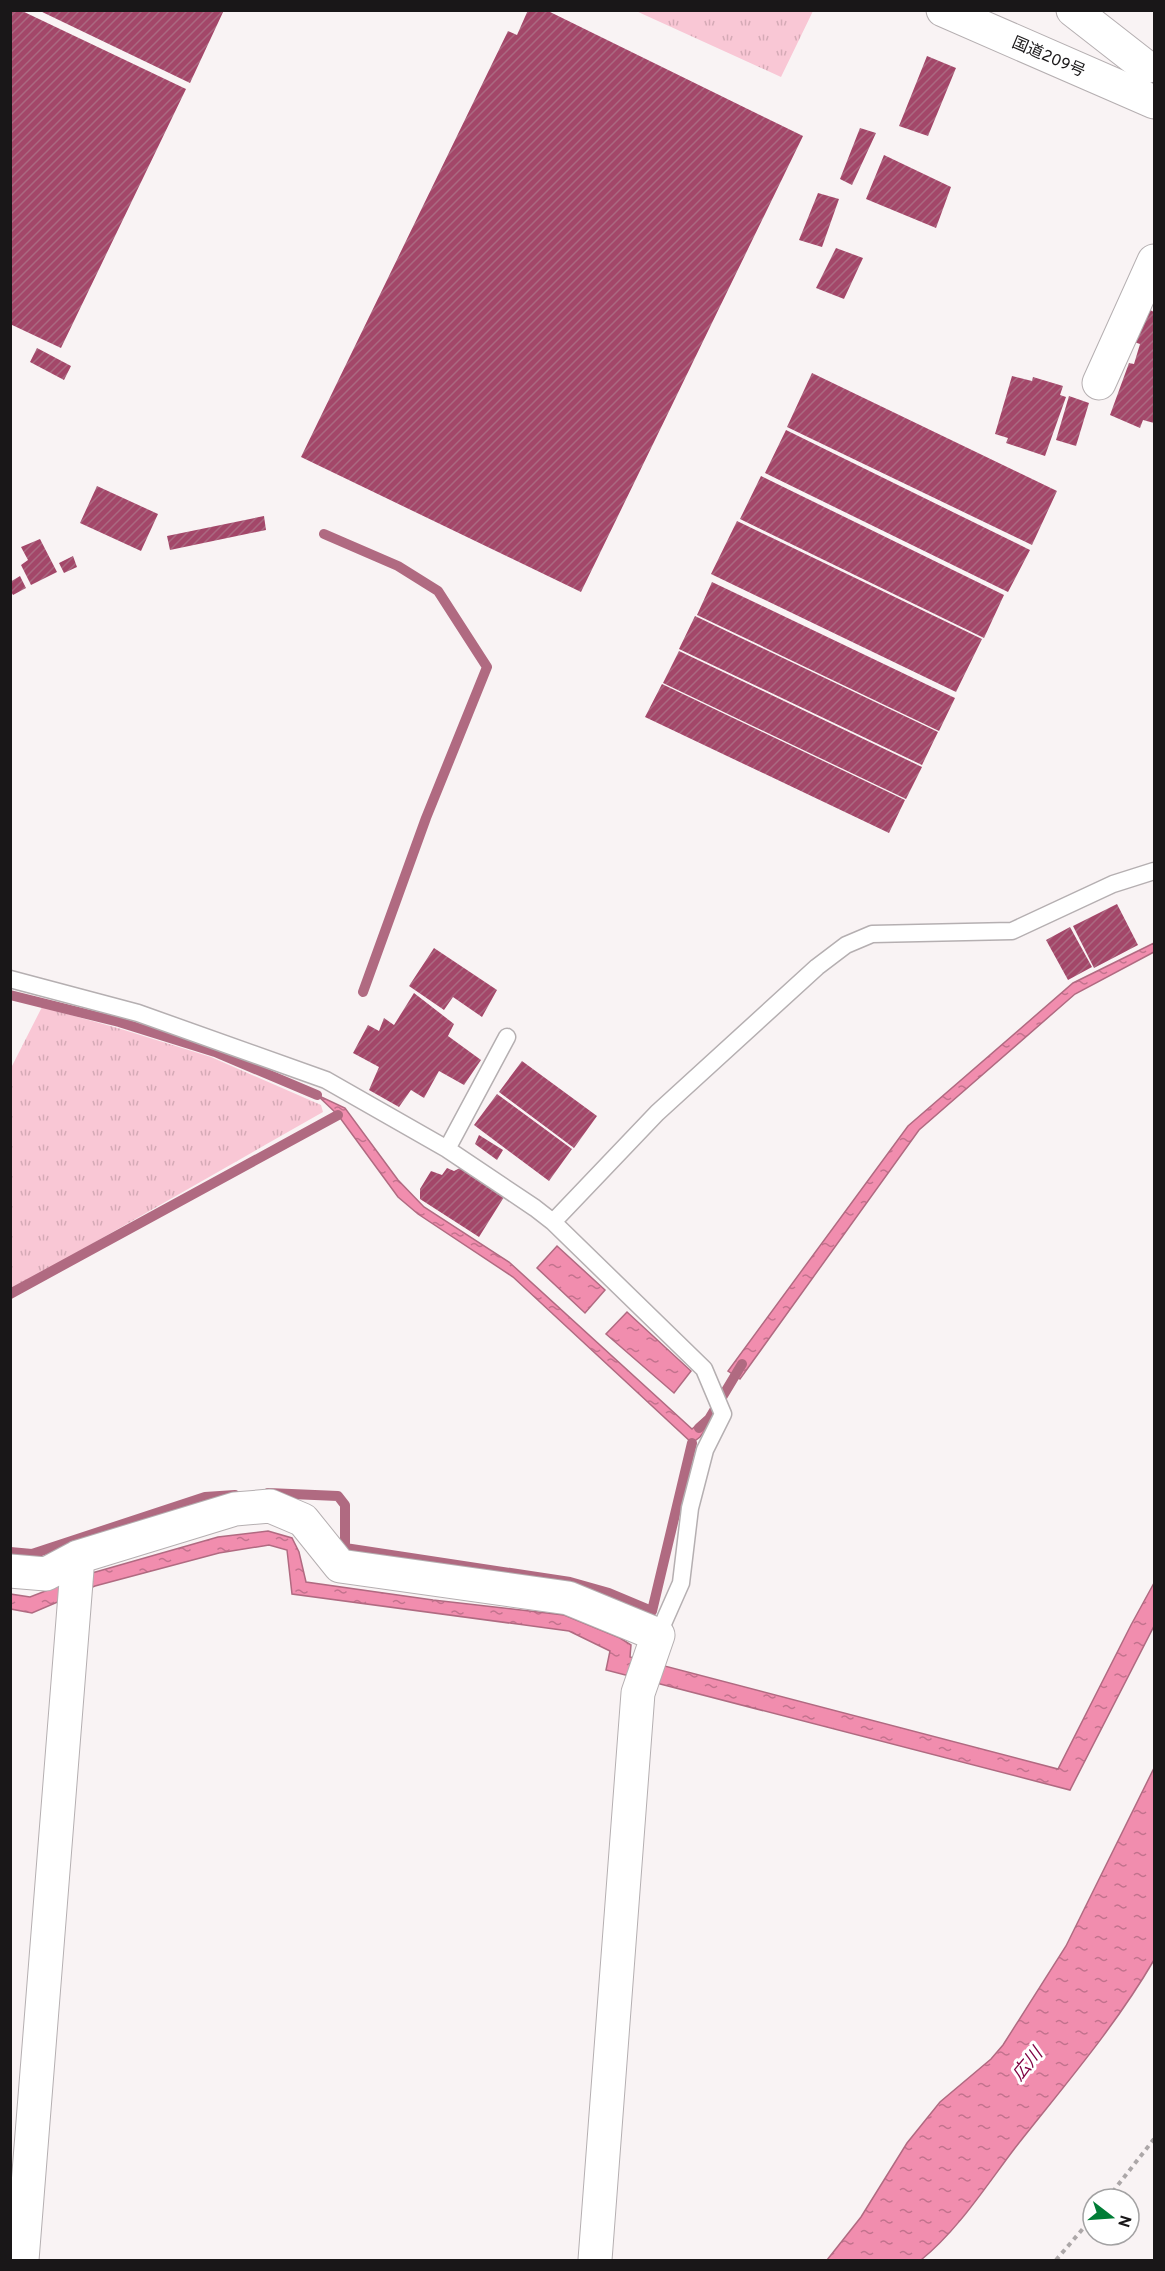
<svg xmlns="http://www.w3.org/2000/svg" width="1165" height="2271" font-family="Overpass,'Noto Sans JP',sans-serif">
  <defs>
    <pattern id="grass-tufts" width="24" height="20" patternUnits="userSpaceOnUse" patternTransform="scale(1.5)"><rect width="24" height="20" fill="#f9c7d5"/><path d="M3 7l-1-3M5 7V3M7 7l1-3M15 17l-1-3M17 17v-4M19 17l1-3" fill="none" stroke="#d5aab6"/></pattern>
    <pattern id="water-ripples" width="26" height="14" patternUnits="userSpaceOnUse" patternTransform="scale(1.5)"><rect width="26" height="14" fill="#f18dae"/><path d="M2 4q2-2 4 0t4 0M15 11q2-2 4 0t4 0" fill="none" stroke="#c2728d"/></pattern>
    <pattern id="building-hatch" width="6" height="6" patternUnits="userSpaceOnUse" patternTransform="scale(1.5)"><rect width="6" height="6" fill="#a34769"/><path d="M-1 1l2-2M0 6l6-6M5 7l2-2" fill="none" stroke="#aa6981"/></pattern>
  </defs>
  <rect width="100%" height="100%" fill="#f9f3f4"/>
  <!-- grass -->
  <path fill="url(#grass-tufts)" d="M636,11L813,10V11L781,77Z
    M42,1007L121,1029L211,1057L321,1105L323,1112L11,1290V1068Z"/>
  <!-- water -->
  <path fill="url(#water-ripples)" stroke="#b06a81" stroke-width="1.5" d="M1154,943V952L1075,994L919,1130L740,1379L728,1371L908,1126L1073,983Z
    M317,1095L345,1108L398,1180L424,1207L509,1262L692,1429L707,1416L711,1422L700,1437L692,1443L513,1277L418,1214L398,1197L338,1115Z
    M557,1246L605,1290L585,1313L537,1268Z
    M627,1312L691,1371L674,1393L606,1334Z
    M268,1531L292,1538L299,1552L306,1582L433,1600L564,1615L620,1638L631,1645L630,1657L1058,1769L1131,1625L1154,1583V1626L1070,1790L606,1670L610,1651L569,1631L292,1594L287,1550L269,1545L219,1553L95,1586L32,1613L11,1609L10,1594L30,1597L92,1573L218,1537Z
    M1154,1768V1960C1115,2027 1063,2087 1015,2148C986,2186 958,2230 921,2260H827L861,2217L907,2143L940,2102L991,2059L1003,2045L1066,1946Z"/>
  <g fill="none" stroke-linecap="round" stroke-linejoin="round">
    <!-- stream -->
    <path stroke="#b06a81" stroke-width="10" d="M324,534L398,566L438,591L487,667L426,818L363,992
      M10,995L119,1022L215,1052L317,1095
      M10,1294L338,1115
      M699,1428L709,1419L742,1364
      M268,1493L338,1496L345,1505V1548L570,1582L609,1593L652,1611L692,1443
      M10,1552L32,1554L205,1497L235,1495"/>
  </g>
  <!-- building -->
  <path fill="url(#building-hatch)" d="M10,10H20L186,89L61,348L10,324Z
    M38,10H224L190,83Z
    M528,10H546L803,136L581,592L301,457L508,31L517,35Z
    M927,56L956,68L928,136L899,126Z
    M860,128L876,133L852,185L840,179Z
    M884,155L951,187L936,228L866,199Z
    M818,193L839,199L822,247L799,240Z
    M836,248L863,258L844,299L816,288Z
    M1150,310L1154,312V423L1143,420L1140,428L1110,415L1129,363L1134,364L1140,344L1134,342Z
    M37,348L71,366L64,380L30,362Z
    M812,373L1057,491L1032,545L787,427Z
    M1012,376L1032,381L1033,377L1063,386L1060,395L1066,397L1045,456L1006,443L1008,438L995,434Z
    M1069,396L1089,403L1076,446L1056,440Z
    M786,430L1030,550L1008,592L765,473Z
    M761,476L1004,595L984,638L740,519Z
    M97,486L158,514L141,551L80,523Z
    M264,516L266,530L170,550L167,536Z
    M737,521L982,639L956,692L711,574Z
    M40,539L57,572L31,585L21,565L28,560L21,547Z
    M73,556L77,567L64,573L59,563Z
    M20,576L26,588L13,595L10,590V582Z
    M712,582L955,698L939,731L697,615Z
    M695,616L938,732L922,765L679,649Z
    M679,651L922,767L906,799L663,683Z
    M662,684L905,800L889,833L645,717Z
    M1117,904L1138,945L1094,968L1073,926Z
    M1070,927L1092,967L1068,980L1046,940Z
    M434,948L497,990L482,1017L453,997L444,1010L409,986Z
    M414,993L454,1024L448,1036L481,1060L464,1085L439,1071L424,1098L411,1090L399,1107L369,1090L379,1067L353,1053L368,1025L379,1031L384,1018L394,1025Z
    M522,1061L597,1116L574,1148L499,1092Z
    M497,1094L572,1149L549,1181L474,1125Z
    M479,1135L503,1150L497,1160L475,1144Z
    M447,1168L454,1171L460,1168L504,1197L479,1237L420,1199V1189L431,1171L442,1175Z"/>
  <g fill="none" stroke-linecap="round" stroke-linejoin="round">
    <defs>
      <path id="lane" d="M10,979L138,1013L326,1080L447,1149L535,1208L553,1222L704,1369L723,1414L705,1450L690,1508L681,1583L658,1635
        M447,1149L507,1037
        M553,1222L657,1113L817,967L846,945L872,934L1012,931L1113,884L1154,871"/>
      <path id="street" d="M1073,10L1146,67
        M1099,383L1154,261
        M10,1571L46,1574L78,1557L235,1509L270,1506L303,1520L340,1566L568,1598L658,1635L638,1693L595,2260
        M22,2260L78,1557"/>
      <path id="highway" d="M943,10L1154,102"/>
    </defs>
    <!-- lane casing -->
    <use href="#lane" stroke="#b5afb1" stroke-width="19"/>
    <!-- street casing -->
    <use href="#street" stroke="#b5afb1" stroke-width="35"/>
    <!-- highway casing -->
    <use href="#highway" stroke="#b5afb1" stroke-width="35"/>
    <!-- path -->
    <path stroke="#aca7a8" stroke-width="4" stroke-dasharray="4.5 4.5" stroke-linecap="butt" d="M1107,2199L1154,2139
      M1056,2260L1093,2217"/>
    <!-- lane -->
    <use href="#lane" stroke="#fff" stroke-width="16"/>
    <!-- street -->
    <use href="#street" stroke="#fff" stroke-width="33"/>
    <!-- highway -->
    <use href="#highway" stroke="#fff" stroke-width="33"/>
  </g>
  <g text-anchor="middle" stroke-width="6" stroke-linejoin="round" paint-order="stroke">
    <!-- street labels -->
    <g font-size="16" fill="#191718" stroke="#fff">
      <text transform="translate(1049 56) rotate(23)" y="6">国道209号</text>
    </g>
    <!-- water labels -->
    <g font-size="18" font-style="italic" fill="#800443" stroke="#fff">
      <text transform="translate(1027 2064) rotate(-50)" y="6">広川</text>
    </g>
  </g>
  <!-- border -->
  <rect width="1165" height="2271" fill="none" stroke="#191718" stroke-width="24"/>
  <!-- north arrow -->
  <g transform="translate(1111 2217) rotate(107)"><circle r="28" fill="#ffffff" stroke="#a3a2a3" stroke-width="1.5"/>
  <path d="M0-4.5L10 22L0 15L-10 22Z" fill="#017d36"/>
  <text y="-9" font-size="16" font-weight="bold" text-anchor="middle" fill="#191718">N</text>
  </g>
</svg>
